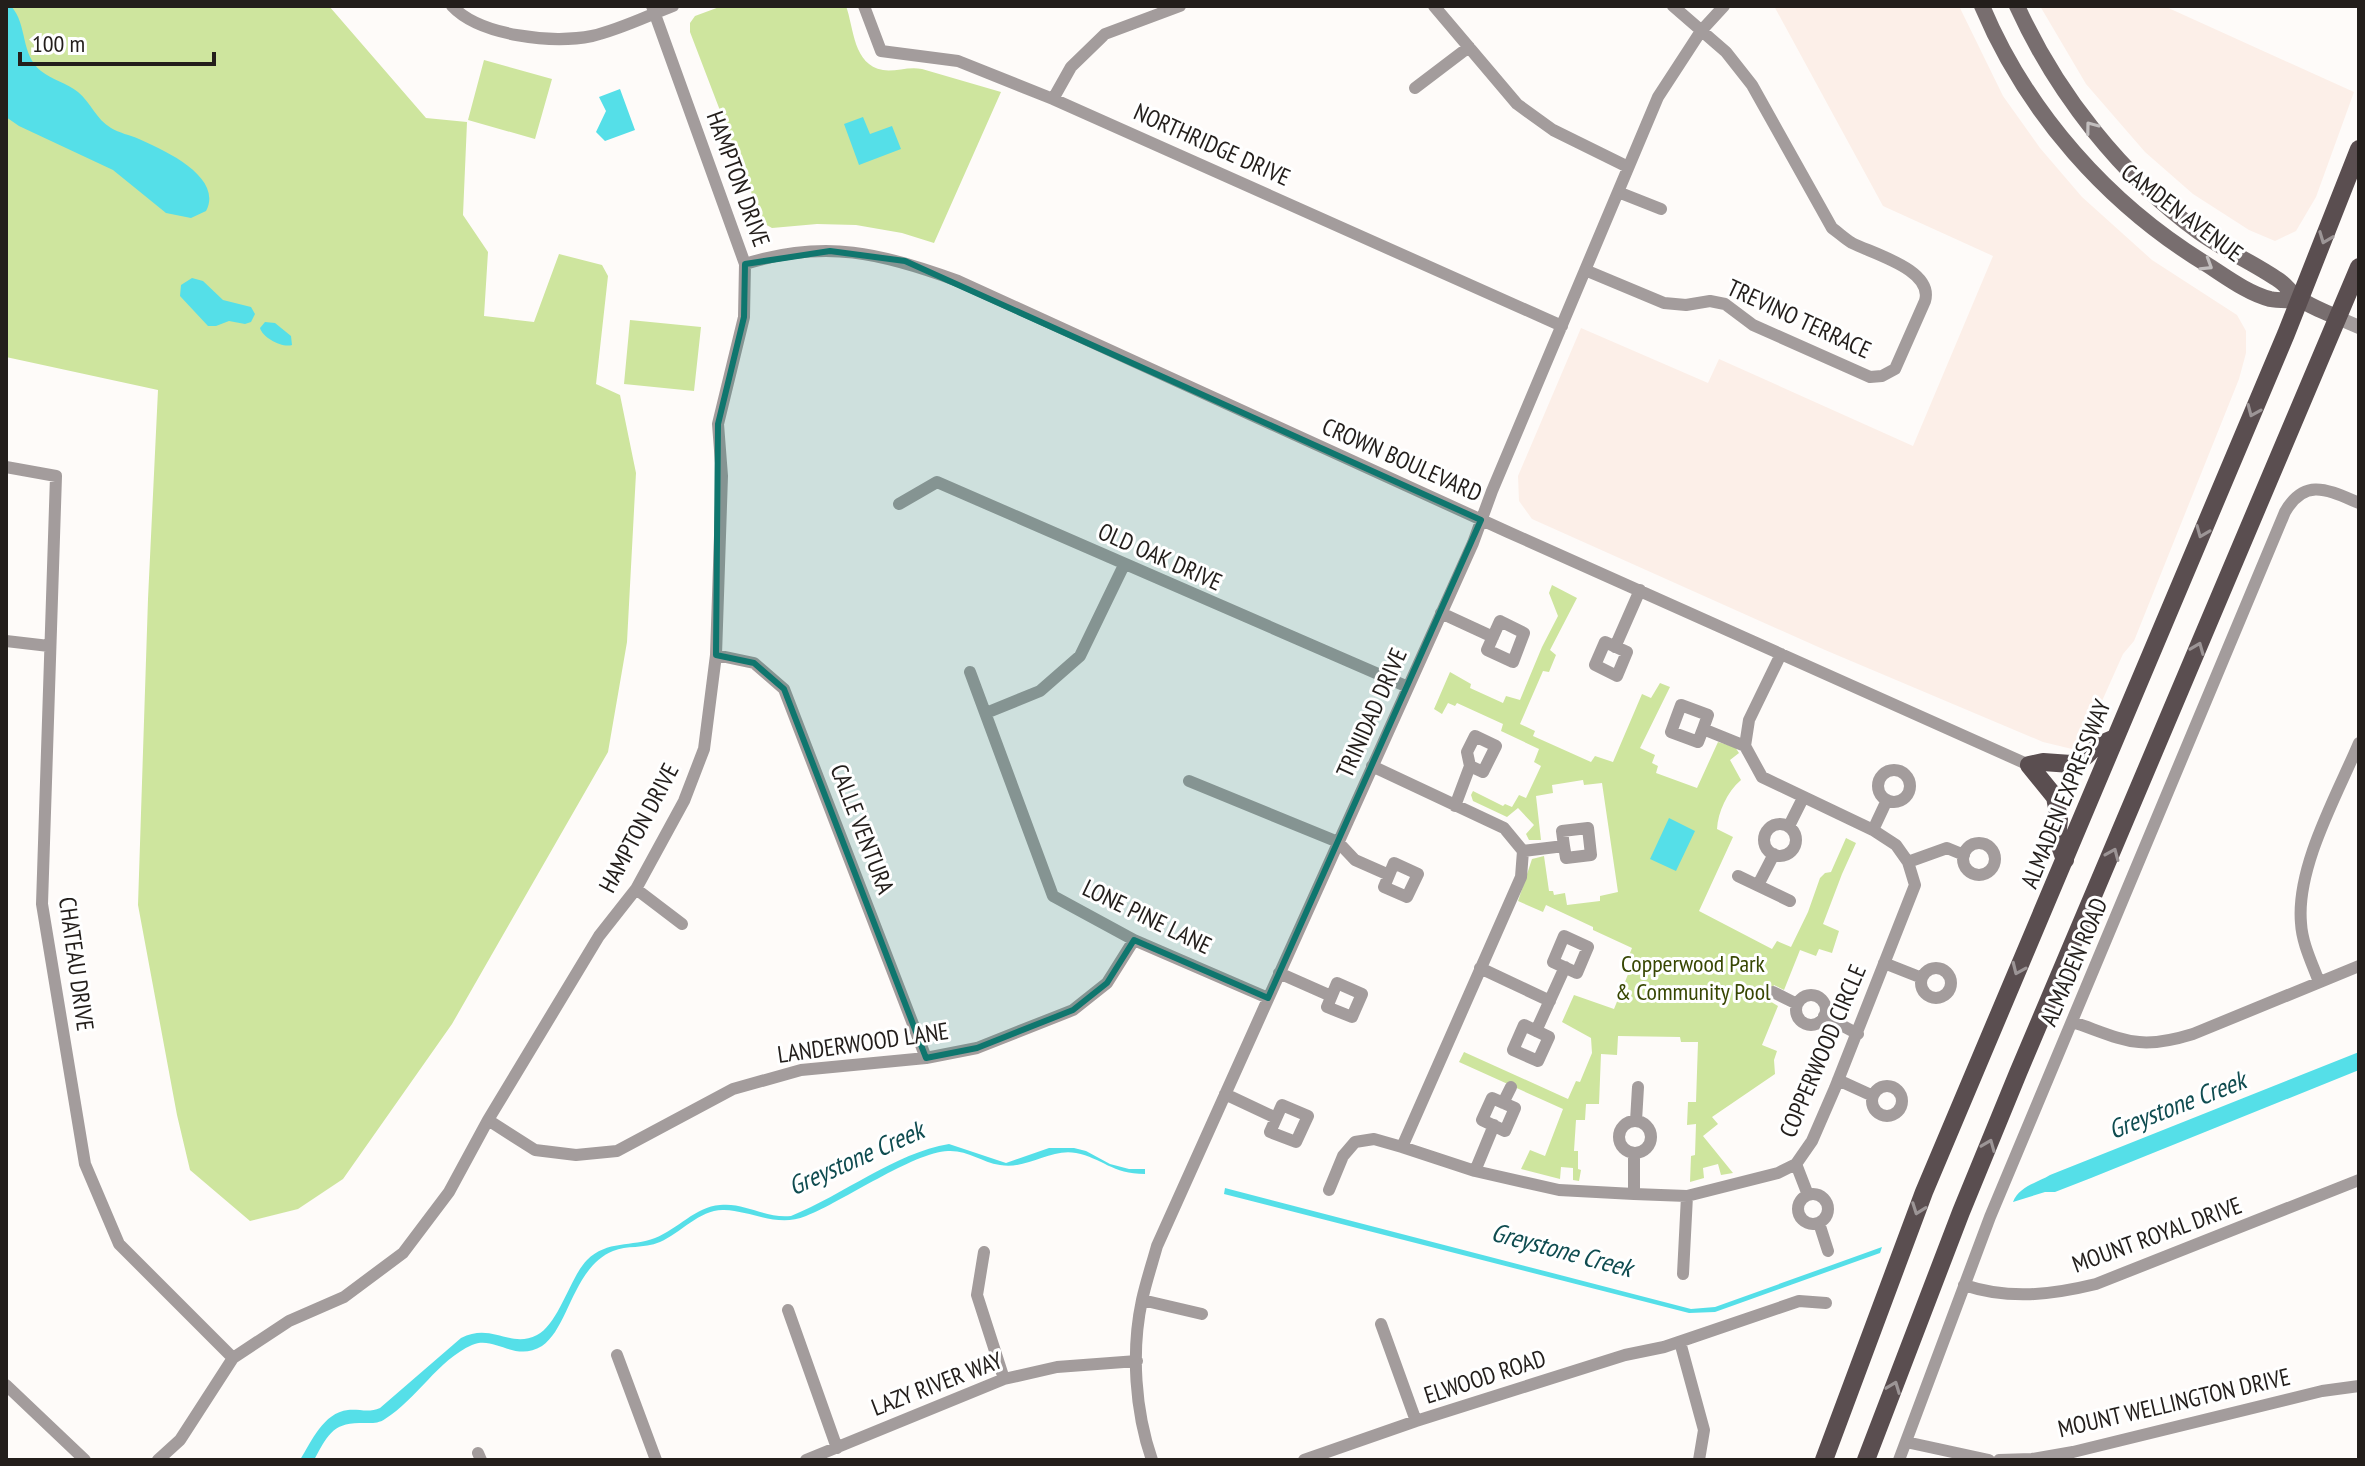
<svg xmlns="http://www.w3.org/2000/svg" width="2365" height="1466" font-family="'PT Sans Narrow',sans-serif">
  <rect width="100%" height="100%" fill="#fefbf9"/>
  <!-- built -->
  <path fill="#fcefe8" d="M1774,6H1959L2003,96L2040,148L2082,197L2152,260L2237,315L2246,331V353L2239,379L2134,641L2123,654L2098,710L2083,736L2072,749L2043,742L1825,650L1532,519L1519,501L1518,476L1581,328L1708,383L1719,359L1913,446L1993,256L1883,206Z
    M2040,6H2164L2354,92L2316,197L2296,231L2275,241L2249,230L2193,194L2145,152L2086,84Z"/>
  <!-- green -->
  <path fill="#cee59e" d="M6,6H329L426,118L467,122L463,215L488,252L484,316L534,322L559,254L602,265L608,276L596,384L620,395L636,473L627,642L608,752L452,1024L343,1179L298,1209L250,1221L190,1170L177,1115L138,905L148,599L158,390L6,357Z
    M722,6H846C854,28 853,65 883,70C895,72 909,66 922,69L1001,92L934,243L902,233L856,225L817,224L772,228L763,223L690,32V23L695,16Z
    M484,60L552,79L535,139L468,120Z
    M630,320L701,327L694,391L624,384Z
    M1552,585L1577,598L1550,650L1556,655L1549,672L1543,671L1520,724L1535,731L1533,736L1591,762L1595,756L1613,762L1642,694L1651,698L1660,683L1670,687L1640,748L1655,755L1652,763L1658,766L1656,773L1697,788L1718,742L1735,747L1739,753L1730,760L1741,780C1727,792 1718,812 1717,829L1733,837L1699,911L1772,949L1777,941L1791,947L1808,912L1820,878L1825,873L1831,872L1846,838L1856,843L1842,874L1823,924L1839,931L1832,953L1819,949L1816,956L1800,950L1784,990L1774,985L1768,1000L1778,1006L1762,1045L1777,1051L1774,1060L1775,1074L1712,1117L1718,1124L1703,1136L1733,1173L1721,1175L1718,1164L1703,1168L1704,1178L1690,1182L1691,1156L1695,1155L1696,1124L1687,1125L1688,1102H1696L1698,1042H1681L1680,1037L1618,1036L1617,1055L1601,1054L1599,1104H1586L1585,1120H1576L1574,1151H1578V1169L1581,1170L1579,1181L1573,1180V1168L1561,1167L1560,1179L1521,1169L1530,1150L1545,1156L1563,1109L1459,1062L1464,1052L1568,1099L1576,1081L1580,1082L1592,1053L1591,1038L1562,1022L1574,995L1614,1009L1633,962L1628,958L1632,948L1593,930V927L1546,905L1543,912L1518,901L1532,859L1544,856L1549,891H1553L1554,895L1565,893L1567,905L1600,901V896L1618,892L1602,783L1584,785L1583,780L1552,785L1553,793L1536,796L1541,840H1529L1526,834L1534,825L1518,808L1507,817L1473,801L1471,795L1473,791L1503,806L1505,804L1512,807L1519,795L1526,798L1541,766L1534,762L1539,749L1501,731L1503,724L1457,703L1455,706L1448,703L1442,714L1434,709L1450,672L1471,684L1470,688L1503,703L1506,696L1520,700L1542,647L1558,616L1549,593Z"/>
  <!-- water -->
  <path fill="#55dfe8" d="M6,6H11C28,25 20,54 41,71C52,80 67,83 78,92C91,103 96,119 111,128C119,133 130,135 139,139C164,150 224,177 206,211L191,218L166,213L113,170L19,126L6,117Z
    M620,89L635,130L605,141L596,132L606,111L599,97Z
    M863,117L870,134L892,126L901,149L859,165L844,124Z
    M192,278L203,281L223,300L251,307L255,314L251,322L245,324L229,321L216,326H208L180,296L181,285Z
    M265,322L275,323L291,336L292,345C282,348 263,338 260,328Z
    M1669,818L1695,831L1676,871L1650,859Z
    M2359,1052V1070L2091,1178L2055,1192H2045L2013,1202C2019,1186 2037,1183 2050,1175Z
    M949,1144L1006,1163L1049,1148H1074L1086,1151L1110,1164L1129,1169H1145V1174C1112,1174 1102,1158 1076,1153C1050,1148 1027,1170 1000,1165C981,1162 968,1150 948,1151C914,1152 842,1202 806,1216C777,1228 753,1211 724,1210C700,1209 681,1233 660,1242C643,1249 627,1245 613,1251C573,1267 569,1328 542,1346C515,1363 495,1335 472,1345C438,1360 417,1399 385,1419C378,1424 370,1423 362,1423C332,1422 327,1437 314,1460H300C312,1441 323,1413 348,1410C360,1409 369,1413 380,1408L461,1338C492,1322 510,1349 537,1335C559,1324 570,1277 587,1260C607,1240 632,1247 655,1238C678,1229 695,1207 720,1205C745,1202 766,1219 791,1216C843,1195 895,1153 949,1144Z
    M1225,1188L1691,1309L1715,1307L1882,1247L1880,1253L1715,1312L1689,1313L1224,1194Z"/>
  <g fill="none" stroke-linecap="round" stroke-linejoin="round">
    <!-- minor -->
    <path stroke="#a39c9c" stroke-width="12" d="M452,6C480,36 553,44 592,36C619,30 647,16 673,6
      M864,6L881,51L958,61L1053,99L1562,326
      M1434,6L1517,104L1553,130L1628,167
      M1415,88L1469,47
      M1053,99L1071,67L1105,34L1180,6
      M1618,192L1661,209
      M745,264C825,239 882,253 958,281L1508,532L2029,765
      M1585,270L1664,303L1686,305L1710,301L1725,304L1753,325L1870,377L1882,376L1895,369L1925,301C1934,270 1874,254 1852,243C1845,239 1839,233 1832,228L1752,85L1726,52L1673,6
      M6,467L56,476L42,904L85,1164L119,1244L233,1358
      M899,504L937,482L1408,687
      M1441,613L1493,637
      M1500,621L1524,633L1513,662L1487,650Z
      M6,641L49,646
      M1605,642L1627,652L1617,676L1595,665Z
      M1615,647L1640,590
      M716,655L754,663L784,689L926,1058
      M970,672L1053,896L1134,940L1268,998
      M986,713L1040,691L1080,656L1124,565
      M1703,729L1708,715L1681,705L1671,732L1698,742L1703,729L1745,746
      M1372,766L1504,828L1523,851L1521,877L1402,1147L1475,1171L1559,1190L1634,1194L1687,1196L1778,1173L1796,1164L1812,1141L1835,1088L1915,885L1908,862L1896,845L1873,830L1762,777L1745,746L1749,720L1781,654
      M1878 786a16 16 0 1 1 32 0a16 16 0 1 1-32 0Z
      M1189,781L1338,842L1355,860L1389,875L1394,863L1418,874L1407,897L1384,887L1389,875
      M1455,806L1470,766L1467,752L1475,736L1496,746L1483,772L1470,766
      M1764 840a16 16 0 1 1 32 0a16 16 0 1 1-32 0Z
      M1789,826L1803,798
      M1873,830L1887,800
      M1963 859a16 16 0 1 1 32 0a16 16 0 1 1-32 0Z
      M1523,851L1564,846L1566,858L1591,855L1588,828L1562,831L1564,846
      M1908,862L1947,848L1964,855
      M1738,876L1790,901
      M1758,885L1774,854
      M636,889L682,924
      M1564,936L1588,947L1577,973L1553,962Z
      M1884,963L1922,978
      M1921 983a15 15 0 1 1 30 0a15 15 0 1 1-30 0Z
      M1480,968L1550,1001
      M1279,973L1331,996
      M2319,982C2312,963 2302,943 2301,923C2296,867 2337,795 2359,743
      M1337,983L1362,994L1352,1017L1327,1007Z
      M1773,992L1797,1004
      M1796 1010a15 15 0 1 1 30 0a15 15 0 1 1-30 0Z
      M1824,1016L1858,1034
      M2073,1022C2125,1040 2138,1051 2193,1034L2359,966
      M1524,1025L1549,1037L1538,1061L1513,1050Z
      M1536,1031L1565,967
      M1838,1080L1873,1096
      M1872 1101a15 15 0 1 1 30 0a15 15 0 1 1-30 0Z
      M1225,1094L1276,1118
      M1492,1098L1515,1108L1505,1131L1482,1120Z
      M1503,1103L1511,1087
      M1282,1105L1308,1116L1296,1142L1270,1132Z
      M488,1120L535,1150L576,1155L617,1151L733,1089L801,1070L926,1058L977,1048L1073,1010L1107,983L1134,940
      M1636,1121L1638,1087
      M1619 1137a16 16 0 1 1 32 0a16 16 0 1 1-32 0Z
      M1634,1153V1194
      M1796,1164L1808,1195
      M1475,1171L1494,1125
      M1329,1190L1343,1156L1355,1142L1374,1139L1402,1147
      M1798 1209a15 15 0 1 1 30 0a15 15 0 1 1-30 0Z
      M1819,1223L1828,1251
      M984,1252L977,1295L1004,1379
      M1683,1274L1687,1196
      M1964,1285C2009,1300 2051,1295 2096,1284L2359,1180
      M1142,1300L1202,1314
      M788,1310L837,1448
      M1381,1324L1416,1421
      M1680,1342L1704,1430L1699,1460
      M617,1355L656,1460
      M6,1385L85,1460
      M1906,1442L1989,1460
      M478,1453L481,1460
      M158,1460L180,1440L233,1358L289,1321L344,1297L403,1253L449,1192L488,1120L599,936L636,889L684,801L704,749L716,655L722,476L718,424L744,317L745,264L652,6
      M806,1460L1004,1379L1057,1367L1137,1361
      M1152,1460C1135,1411 1131,1351 1142,1300C1146,1282 1152,1264 1157,1246L1473,543L1492,491L1658,97L1701,31L1724,6
      M1304,1460L1416,1421L1625,1355L1664,1347L1799,1301L1826,1303
      M1899,1460L1990,1217L2285,512C2305,477 2328,490 2359,503
      M1999,1460L2032,1459L2073,1452L2322,1391L2359,1386"/>
    <!-- tertiary -->
    <path stroke="#a39c9c" stroke-width="14" d="M2338,318L2359,327"/>
    <!-- secondary -->
    <path stroke="#786e6f" stroke-width="16" d="M1982,6C2027,113 2108,204 2206,264C2225,276 2247,293 2270,299C2279,301 2291,300 2300,300
      M2017,6C2057,94 2121,175 2199,232C2224,250 2252,262 2277,279C2286,284 2291,294 2300,299C2311,307 2326,312 2338,318"/>
    <!-- primary -->
    <path stroke="#5a4e50" stroke-width="18" d="M2029,765L2055,797L2059,819L2057,838L2065,860
      M2029,765L2043,762L2071,764L2086,756L2096,746L2115,738
      M1824,1460L1924,1192L2286,334L2359,149
      M1866,1460L1961,1212L2018,1073L2359,267"/>
  </g>
  <!-- one-way arrows -->
  <defs><path id="oneway-chevron" d="M-2-3.5L2.5 0L-2 3.5" fill="none" stroke-width="1.6" stroke-linecap="round" stroke-linejoin="round" transform="scale(2)"/></defs>
  <g stroke="#c2bebe">
    <use href="#oneway-chevron" transform="translate(2091 127) rotate(-127)"/>
    <use href="#oneway-chevron" transform="translate(2207 265) rotate(32)"/>
  </g>
  <g stroke="#9c9596">
    <use href="#oneway-chevron" transform="translate(2325 238) rotate(111)"/>
    <use href="#oneway-chevron" transform="translate(2253 411) rotate(113)"/>
    <use href="#oneway-chevron" transform="translate(2202 532) rotate(112)"/>
    <use href="#oneway-chevron" transform="translate(2198 648) rotate(-68)"/>
    <use href="#oneway-chevron" transform="translate(2113 854) rotate(-67)"/>
    <use href="#oneway-chevron" transform="translate(2018 969) rotate(114)"/>
    <use href="#oneway-chevron" transform="translate(1989 1145) rotate(-68)"/>
    <use href="#oneway-chevron" transform="translate(1918 1209) rotate(110)"/>
    <use href="#oneway-chevron" transform="translate(1894 1387) rotate(-69)"/>
  </g>
  <!-- marked area -->
  <path fill="#0f766e" fill-opacity="0.2" stroke="#0f766e" stroke-width="6" stroke-linejoin="round" d="M830,251L905,261L1481,520L1268,998L1134,940L1107,983L1073,1010L977,1048L926,1058L784,689L754,663L716,655L718,424L744,317L745,264Z"/>
  <g text-anchor="middle" stroke-width="6" stroke-linejoin="round" paint-order="stroke">
    <!-- street labels -->
    <g font-size="24" fill="#231e1b" stroke="#fff">
      <text transform="translate(1212 145) rotate(24)" y="8">NORTHRIDGE DRIVE</text>
      <text transform="translate(738 179) rotate(70)" y="8">HAMPTON DRIVE</text>
      <text transform="translate(2182 213) rotate(37)" y="8">CAMDEN AVENUE</text>
      <text transform="translate(1799 319) rotate(25)" y="8">TREVINO TERRACE</text>
      <text transform="translate(1402 460) rotate(24)" y="8">CROWN BOULEVARD</text>
      <text transform="translate(1160 557) rotate(24)" y="8">OLD OAK DRIVE</text>
      <text transform="translate(1372 713) rotate(-66)" y="8">TRINIDAD DRIVE</text>
      <text transform="translate(2066 794) rotate(-68)" y="8">ALMADEN EXPRESSWAY</text>
      <text transform="translate(639 828) rotate(-62)" y="8">HAMPTON DRIVE</text>
      <text transform="translate(862 829) rotate(69)" y="8">CALLE VENTURA</text>
      <text transform="translate(1147 917) rotate(26)" y="8">LONE PINE LANE</text>
      <text transform="translate(2074 962) rotate(-67)" y="8">ALMADEN ROAD</text>
      <text transform="translate(76 964) rotate(82)" y="8">CHATEAU DRIVE</text>
      <text transform="translate(863 1043) rotate(-8)" y="8">LANDERWOOD LANE</text>
      <text transform="translate(1823 1051) rotate(-67)" y="8">COPPERWOOD CIRCLE</text>
      <text transform="translate(2157 1235) rotate(-20)" y="8">MOUNT ROYAL DRIVE</text>
      <text transform="translate(1485 1377) rotate(-18)" y="8">ELWOOD ROAD</text>
      <text transform="translate(937 1384) rotate(-21)" y="8">LAZY RIVER WAY</text>
      <text transform="translate(2174 1403) rotate(-13)" y="8">MOUNT WELLINGTON DRIVE</text>
    </g>
    <!-- park labels -->
    <g font-size="24" fill="#374602" stroke="#fff">
      <text x="1693" y="972">Copperwood Park<tspan x="1693" dy="28">&amp; Community Pool</tspan></text>
    </g>
    <!-- water labels -->
    <g font-size="26" font-style="italic" fill="#0f4c50" stroke="#fff">
      <text transform="translate(2177 1105) rotate(-21)" y="9">Greystone Creek</text>
      <text transform="translate(856 1158) rotate(-24)" y="9">Greystone Creek</text>
      <text transform="translate(1562 1250) rotate(15)" y="9">Greystone Creek</text>
    </g>
  </g>
  <!-- border -->
  <rect width="2365" height="1466" fill="none" stroke="#231e1b" stroke-width="16"/>
  <!-- scale -->
  <path d="M20 52v12h194v-12" fill="none" stroke="#231e1b" stroke-width="4"/>
  <text x="32" y="52" font-size="24" fill="#231e1b" stroke="#ffffff" stroke-width="6" paint-order="stroke">100 m</text>
</svg>
